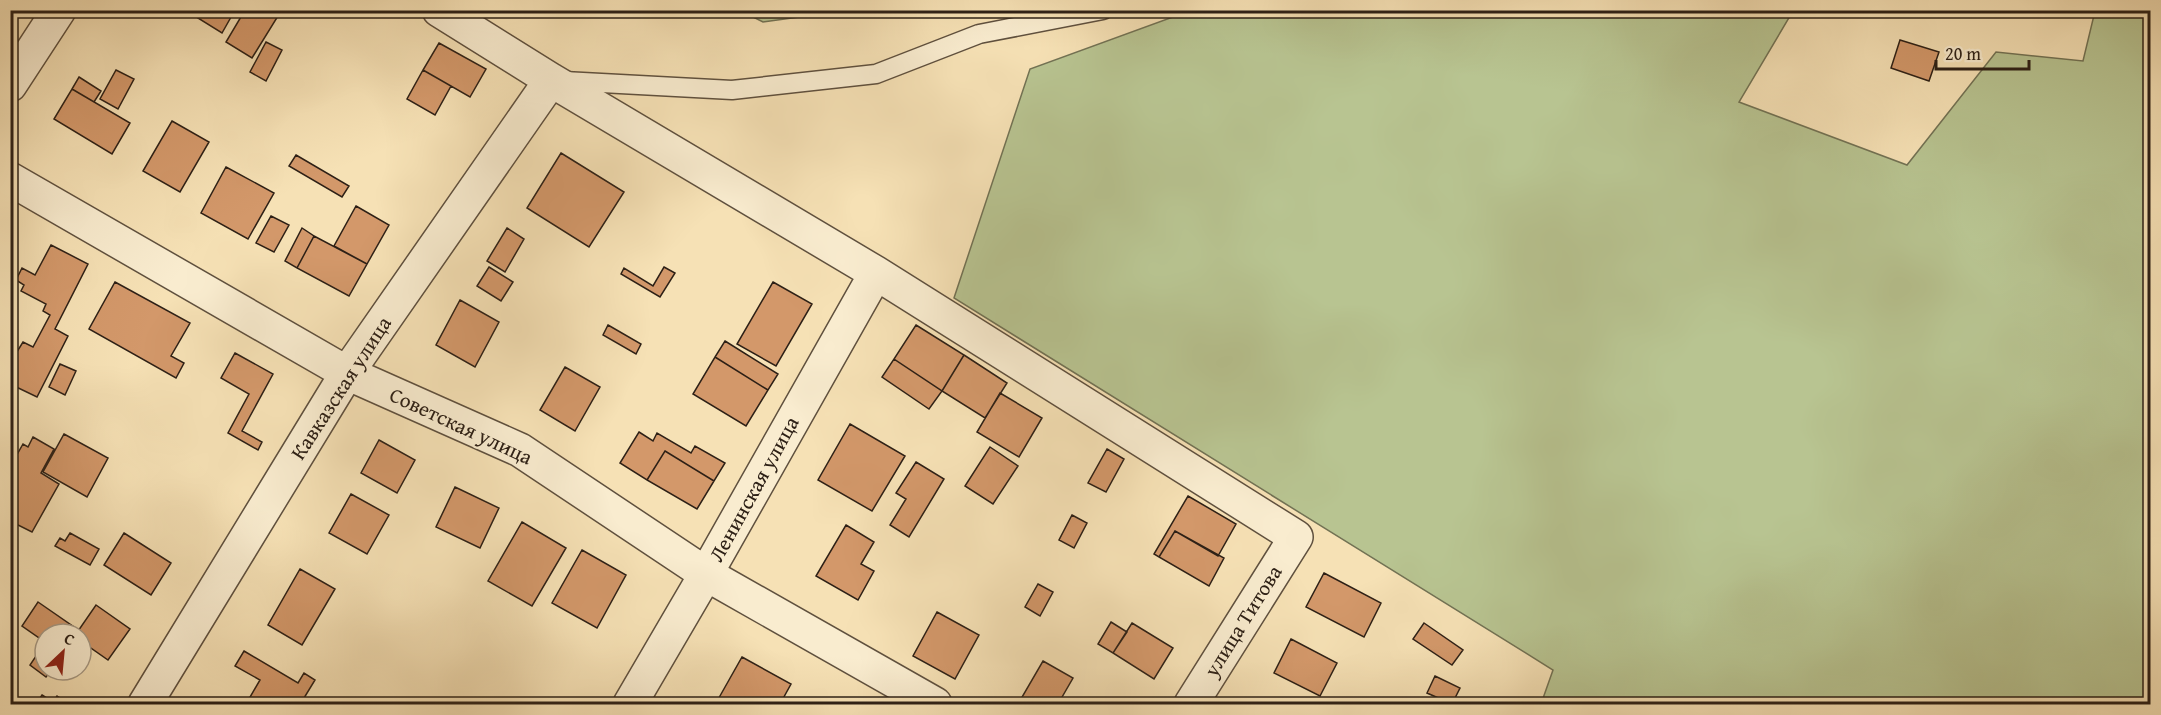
<svg xmlns="http://www.w3.org/2000/svg" width="2161" height="715" font-family="'Gentium Book Plus',serif">
  <rect width="100%" height="100%" fill="#f6e1b5"/>
  <filter id="stains"><feTurbulence type="fractalNoise" baseFrequency=".00333" numOctaves="4"/><feColorMatrix values="0 0 0 0 .2 0 0 0 0 .09 0 0 0 0 .02 0 0 0 .5 -.17"/></filter>
  <radialGradient id="worn" r=".72"><stop offset=".6" stop-color="#630" stop-opacity="0"/><stop offset="1" stop-color="#630" stop-opacity=".3"/></radialGradient>
  <!-- green -->
  <path fill="#b8c491" stroke="#727254" stroke-width="1.5" d="M1192,10L1793,11L1739,102L1907,165L1996,52L2083,61L2095,11H2150V704H1541L1553,670L954,298L1030,69Z
    M741,11V10L843,11L763,22Z"/>
  <!-- building -->
  <path fill="#d3986a" stroke="#2d2016" stroke-width="1.5" d="M185,10H235L222,33Z
    M245,10H269L278,16L252,58L226,42Z
    M1900,40L1939,52L1929,81L1891,68Z
    M266,42L282,50L266,81L250,72Z
    M439,43L486,69L470,97L423,70Z
    M116,70L134,79L118,109L100,99Z
    M423,70L451,86L435,115L407,99Z
    M79,77L101,91L94,102L72,89Z
    M72,89L130,123L112,154L54,119Z
    M172,121L209,142L180,192L143,171Z
    M561,153L624,192L589,247L527,208Z
    M296,155L349,186L342,197L289,166Z
    M226,167L274,193L248,239L201,213Z
    M356,206L389,225L367,264L334,246Z
    M271,216L289,225L274,252L256,243Z
    M302,228L314,236L297,268L285,261Z
    M507,228L524,239L505,272L487,261Z
    M314,236L367,264L349,296L297,268Z
    M51,245L88,264L55,329L68,336L37,397L10,384V363L23,342L33,347L50,315L43,311L46,304L21,291L24,285L16,280L22,268L35,275Z
    M489,267L513,282L501,301L477,286Z
    M664,267L675,273L660,297L621,274L624,268L653,286Z
    M115,282L190,323L171,356L184,363L176,378L89,329Z
    M773,282L812,304L776,366L737,344Z
    M460,300L499,322L475,367L436,345Z
    M608,325L641,344L636,354L603,335Z
    M916,325L964,355L942,391L894,359Z
    M725,341L778,374L768,390L715,357Z
    M235,353L273,374L242,431L262,442L258,450L228,433L249,394L221,378Z
    M964,355L1007,383L985,418L942,391Z
    M715,357L768,390L746,426L693,394Z
    M894,359L942,391L929,409L882,377Z
    M60,364L76,371L65,395L49,387Z
    M565,367L600,387L575,431L540,410Z
    M1000,393L1042,418L1019,457L977,432Z
    M850,424L905,456L872,511L818,480Z
    M639,432L653,441L657,433L691,453L695,446L725,463L714,481L665,451L647,480L620,463Z
    M64,434L108,458L87,497L43,472Z
    M33,437L54,449L41,473L59,484L32,532L10,521V467L23,444L28,447Z
    M379,440L415,460L397,493L361,473Z
    M990,447L1018,466L993,504L965,486Z
    M1107,449L1124,459L1106,492L1088,483Z
    M665,451L714,481L697,509L647,480Z
    M916,462L944,479L909,537L890,525L906,499L896,493Z
    M455,487L499,508L480,548L436,527Z
    M351,494L389,515L367,554L329,533Z
    M1188,496L1236,524L1218,556L1175,531L1159,557L1154,554Z
    M1072,515L1087,523L1074,548L1059,540Z
    M522,522L566,548L532,606L488,581Z
    M846,525L874,542L861,564L874,571L858,600L816,576Z
    M1175,531L1224,558L1209,586L1159,557Z
    M70,533L99,549L90,565L55,546L60,538L65,541Z
    M124,533L171,563L151,595L104,565Z
    M582,550L626,575L597,628L552,603Z
    M300,569L335,589L302,645L268,625Z
    M1324,573L1381,603L1364,637L1306,607Z
    M1038,584L1053,592L1040,616L1025,607Z
    M38,602L74,627L69,634H45V642L22,626Z
    M96,605L130,629L108,660L81,641V634H76Z
    M937,612L979,635L955,679L913,656Z
    M1111,622L1127,632L1113,653L1098,644Z
    M1132,623L1173,648L1154,679L1113,653Z
    M1424,623L1463,650L1452,665L1413,639Z
    M1291,639L1337,663L1320,696L1274,673Z
    M244,651L298,683L304,673L315,680L304,698L310,701L308,704H246L260,680L235,666Z
    M38,653L45,658V670H51L46,677L30,665Z
    M742,657L791,684L780,704H719L716,703Z
    M1043,661L1073,678L1058,704H1018Z
    M1435,676L1460,688L1452,704L1427,693Z
    M42,695L53,702L57,696L68,703L36,704Z"/>
  <g fill="none" stroke-linecap="round" stroke-linejoin="round">
    <defs>
      <path id="lane" d="M564,81L732,90L876,74L979,34L1103,10"/>
      <path id="street" d="M439,10L551,80L876,273L1296,537L1191,704
        M10,85L59,10
        M10,179L347,373L520,450L706,574L935,704
        M145,704L347,373L551,80
        M630,704L706,574L876,273"/>
    </defs>
    <!-- lane casing -->
    <use href="#lane" stroke="#5f503e" stroke-width="21"/>
    <!-- street casing -->
    <use href="#street" stroke="#5f503e" stroke-width="36"/>
    <!-- lane -->
    <use href="#lane" stroke="#f9eccf" stroke-width="18"/>
    <!-- street -->
    <use href="#street" stroke="#f9eccf" stroke-width="33"/>
  </g>
  <g text-anchor="middle" stroke-width="4.5" stroke-linejoin="round" paint-order="stroke">
    <!-- street labels -->
    <g font-size="21" fill="#2d2016" stroke="#f9eccf">
      <text transform="translate(341 388) rotate(-57)" y="7">Кавказская улица</text>
      <text transform="translate(461 426) rotate(25)" y="7">Советская улица</text>
      <text transform="translate(754 489) rotate(-61)" y="7">Ленинская улица</text>
      <text transform="translate(1243 621) rotate(-58)" y="7">улица Титова</text>
    </g>
  </g>
  <!-- margin -->
  <rect width="2161" height="715" fill="none" stroke="#f6e1b5" stroke-width="36"/>
  <rect x="12" y="12" width="2137" height="691" fill="none" stroke="#2d2016" stroke-width="3"/>
  <rect x="18" y="18" width="2125" height="679" fill="none" stroke="#2d2016" stroke-width="1.5"/>
  <!-- north arrow -->
  <g transform="translate(63 652) rotate(26)"><circle r="28" fill="#f9eccf" stroke="#a79a85" stroke-width="1.5"/>
  <path d="M0-4.5L10 22L0 15L-10 22Z" fill="#8f2418"/>
  <text y="-9" font-size="16" font-weight="bold" text-anchor="middle" fill="#2d2016">С</text>
  </g>
  <!-- scale -->
  <path d="M1936 60v9h93v-9" fill="none" stroke="#2d2016" stroke-width="3"/>
  <text x="1945" y="60" font-size="18" fill="#2d2016" stroke="#f9eccf" stroke-width="4.5" paint-order="stroke">20 m</text>
  <rect width="100%" height="100%" filter="url(#stains)"/>
  <rect width="100%" height="100%" fill="url(#worn)"/>
</svg>
